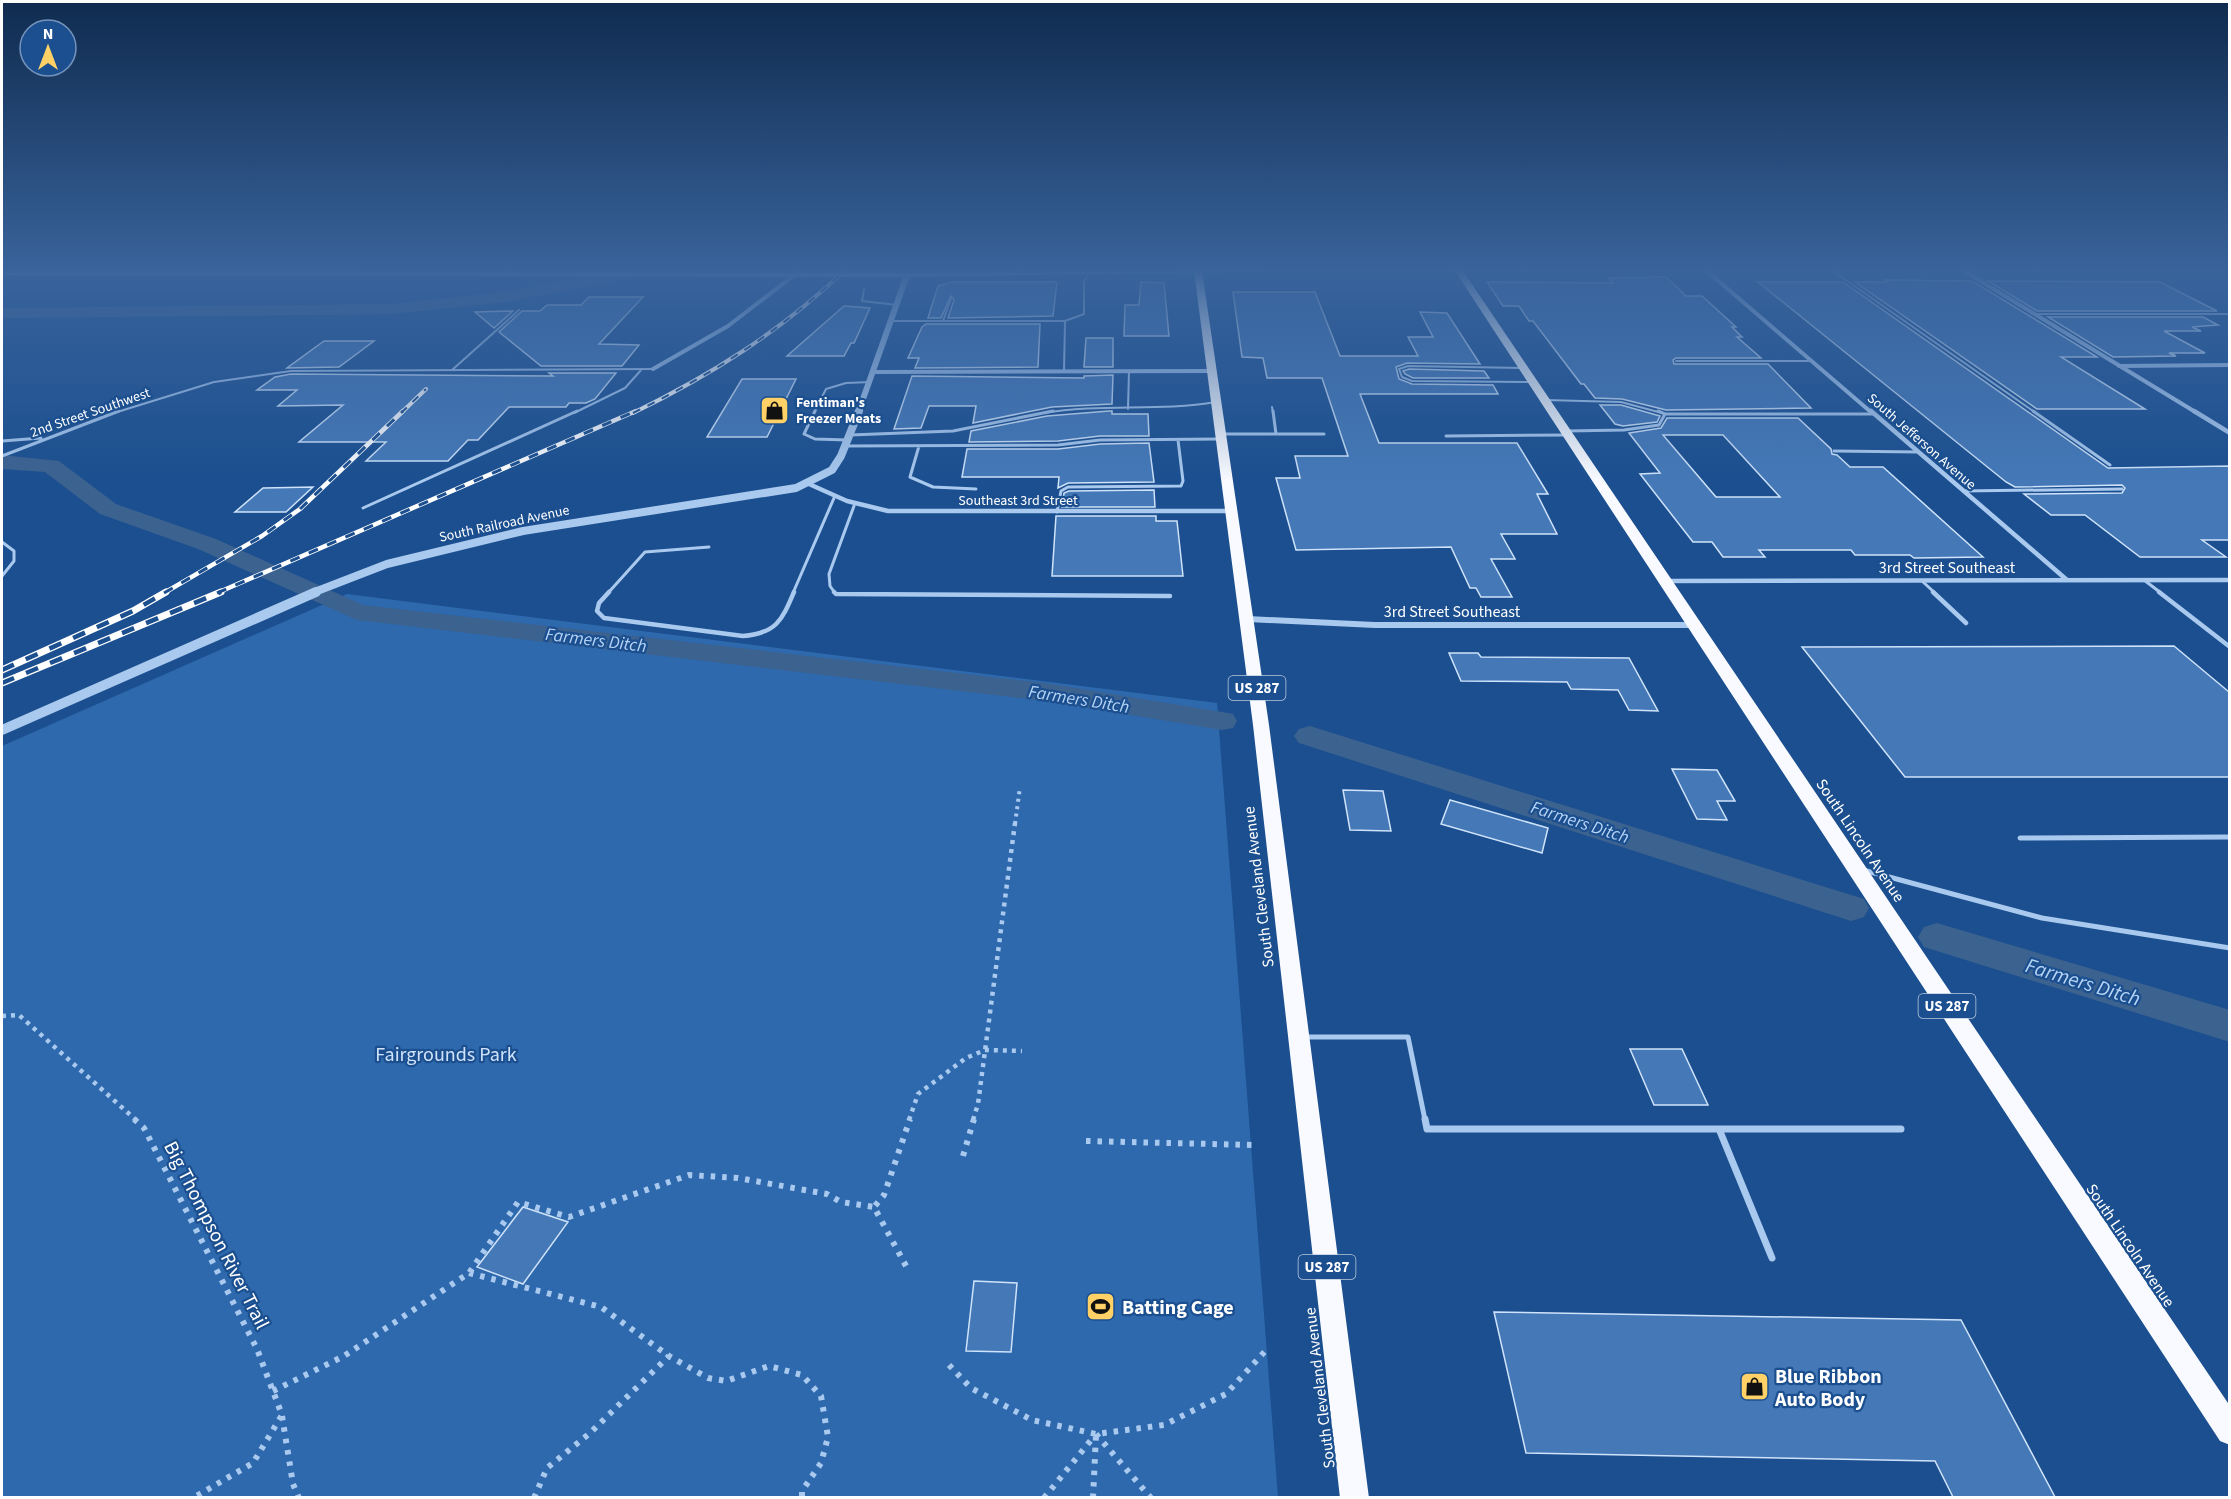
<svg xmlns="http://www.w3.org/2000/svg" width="2231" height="1499" font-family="'Source Sans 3',sans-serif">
  <rect width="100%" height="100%" fill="#1b4f8f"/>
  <!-- green -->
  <path fill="#2e69ad" d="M347,594L1217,703L1278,1497H2V746Z"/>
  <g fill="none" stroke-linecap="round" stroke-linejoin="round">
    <!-- canal -->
    <path fill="#3c6290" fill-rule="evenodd" d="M616,271H652L644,276L505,302L391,314L2,318V308L391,304L505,292Z
      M2,455L59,461L116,504L216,539L363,605L1045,683L1222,712L1233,714L1237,721L1233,728L1222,730L1045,701L357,620L198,549L100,514L45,472L2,469Z
      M1310,726L1864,899L1869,908L1864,917L1851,921L1299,743L1294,736L1299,729Z
      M1937,923L2230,1010V1042L1924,947L1918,937L1924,927Z"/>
  </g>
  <!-- building -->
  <path fill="#4478b7" stroke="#cfe3fa" stroke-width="1.5" fill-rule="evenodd" d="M1666,277L1686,296H1702L1736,327H1732L1742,337H1737L1761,358H1676L1673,360L1674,364H1768L1811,408L1666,410L1622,399L1595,398L1584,384H1581L1533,321H1529L1519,306H1503L1487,282L1613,283L1608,278Z
    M1885,280L1972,281L2097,357H2061L2145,409H2037L1855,282H1888Z
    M1988,281L2160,282L2217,311H2037Z
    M952,282H1057L1053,316L948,318L954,300L951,296L941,318H928L938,286Z
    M1141,282L1164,283L1169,336H1124L1125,305H1139Z
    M1758,282H1843L2108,468L2229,466V540H2202L2226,557H2140L2085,515H2051L2024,494L2122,493L2125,488L2122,485L2015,487L2006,482Z
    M1233,292H1315L1340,356H1418L1408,337H1433L1420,312L1447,313L1480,364L1407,363L1396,367L1399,379L1412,384L1493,385L1498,394H1360L1379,443H1517L1548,494H1537L1557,534H1501L1515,559H1491L1512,597H1481L1476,588H1470L1451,547L1296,550L1276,478H1300L1295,456H1348L1322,378H1267L1263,358L1242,357Z
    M589,297H643L599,344L639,345L622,366H541L499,332L522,311H540L547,305H581Z
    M844,306L870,308L854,343H851L844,356H787Z
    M513,311L494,328L475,312Z
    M2048,317H2203L2218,325L2192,327L2201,331H2164L2205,353H2169L2176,356L2113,357Z
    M926,324H1040L1038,367L915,368L919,358H908L922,327Z
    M1086,338H1113V367H1084Z
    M324,341H374L339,367L287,368Z
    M1409,369L1484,371L1489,378H1413L1405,374L1403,371Z
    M549,373H616L595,399L586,403H569L566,407H509L478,440H468L448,461H366L386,442H299L343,405L278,406L297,390H257L275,377L291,374L553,376Z
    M1113,375L1112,404L1052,407L973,423L976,406H929L921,428L894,429L912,376L1084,378V376Z
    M742,379H796L767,437H707Z
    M1600,405H1621L1660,416L1657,422L1623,426L1615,424Z
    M1109,411H1112V414H1148L1149,436H1100L1058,441L969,442L971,431L1047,416Z
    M1667,418H1798L1831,449L1832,454L1837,455L1850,467H1883L1983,557L1914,558L1910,555H1855L1851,550H1759L1765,557H1723L1712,542H1693L1640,474L1660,473L1629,433L1661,428ZM1663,435H1723L1780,497H1716Z
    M1149,443L1154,482L1068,483L1058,488L1059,477H962L967,449H1058L1100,444Z
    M313,487L286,512H235L263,488Z
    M1154,490L1155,507H1062L1064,493L1069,491Z
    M1056,516H1156V521H1177L1183,576H1052Z
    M2174,646L2229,692V777H1905L1802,647Z
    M1449,653H1478L1481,657L1629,658L1658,711L1629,710L1618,690L1571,689L1567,682L1461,681Z
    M1672,769L1717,770L1735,801H1717L1727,820L1697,819Z
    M1343,790L1383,791L1391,831L1350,830Z
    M1450,800L1548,828L1542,853L1441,824Z
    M1630,1049H1682L1708,1105H1654Z
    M523,1207L568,1222L523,1284L477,1267Z
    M974,1281L1017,1283L1011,1352L966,1351Z
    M1494,1312L1961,1320L2055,1497H1953L1935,1461L1526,1453Z"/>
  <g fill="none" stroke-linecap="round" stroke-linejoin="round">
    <!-- path-far2 -->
    <path stroke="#a9c9ee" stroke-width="4" stroke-dasharray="3 4.5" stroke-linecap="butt" d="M1015,824L1020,787"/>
    <!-- path-far1 -->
    <path stroke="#a9c9ee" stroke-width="4.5" stroke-dasharray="4 5" stroke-linecap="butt" d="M2,1016L19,1015L136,1120
      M909,1120L918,1094L966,1058L985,1050L1022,1051
      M973,1120L978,1104L1015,823"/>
    <!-- path -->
    <path stroke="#a9c9ee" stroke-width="6" stroke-dasharray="4.5 7" stroke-linecap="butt" d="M134,1119L144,1128L257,1349L282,1415L253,1463L193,1498
      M1086,1141L1253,1145
      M963,1156L974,1119
      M906,1266L874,1207L884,1195L910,1119
      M469,1273L601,1307L669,1356L708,1378L726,1381L769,1366L802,1375L821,1396L828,1437L821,1463L802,1491V1498
      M949,1365L971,1388L1032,1420L1096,1434L1164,1425L1226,1394L1268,1348
      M273,1391L344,1356L469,1273L518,1202L569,1217L689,1175L738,1178L827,1194L841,1202L874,1207
      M282,1416L293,1484L299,1498
      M1096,1434L1151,1498
      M534,1498L547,1468L590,1433L669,1356
      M1044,1498L1096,1434
      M1093,1498L1096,1435"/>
    <!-- service-far4 -->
    <path stroke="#a9c9ee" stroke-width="2" d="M1833,271L2036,413
      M864,289L862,301L897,305
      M2032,314H2230
      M891,321H1065L1084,314V282L1088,274
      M943,321L951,299
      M1676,361H1812
      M1523,368L1408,366L1399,369L1402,377L1412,381L1532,382
      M452,370L519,310
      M1064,371L1065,321
      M1545,400L1621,402L1662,413
      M1272,407L1273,413
      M1128,409L1129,371
      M114,413L214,382L291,371L653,369
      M574,413L625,388L642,369
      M814,413L826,389L846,383L871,382
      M1044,413C1101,403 1159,412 1216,402"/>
    <!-- service-far3 -->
    <path stroke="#a9c9ee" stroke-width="3" d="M815,411L804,434L815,439L847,440
      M1273,411L1276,434
      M1658,411L1665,414H1874
      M2033,411L2110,465
      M1567,431L1624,430L1659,425L1665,414
      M1222,434H1324
      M850,435L953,431L1053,411
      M1446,436L1567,435
      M2,441L41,438
      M845,446L1058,445L1100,440L1220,439
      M919,446L910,477L933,487L976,489
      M1834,451L1919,452
      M2,456L119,411
      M1963,491L2122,489
      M363,508L577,411
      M1057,512L1061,491L1068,487L1181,486L1183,481L1178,440
      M2,542L14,551V561L2,576
      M2144,580L2161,593
      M1922,581L1935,593
      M608,593L645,552L709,547
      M793,593L834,498
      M835,593L830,586L829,574L854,506"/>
    <!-- service-far2 -->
    <path stroke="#a9c9ee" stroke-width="4.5" d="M609,592L599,603L597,611L604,618L743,636C777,633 782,620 794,592
      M834,592L836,594L1170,596
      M1933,592L1966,623
      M2159,592L2230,647"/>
    <!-- service-far1 -->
    <path stroke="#a9c9ee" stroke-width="5" d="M2020,838L2230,837
      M1863,870L2042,918L2230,948
      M1305,1037H1408L1425,1120"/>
    <!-- service -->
    <path stroke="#a9c9ee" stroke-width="7" d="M1425,1119L1427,1129H1901
      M1719,1129L1772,1258"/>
    <!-- minor-far2 -->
    <path stroke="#a9c9ee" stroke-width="4" d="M1707,271L1872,413
      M1964,271L2197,413
      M2119,366L2230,365
      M653,369L728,326L797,273
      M875,372L1213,371"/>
    <!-- minor-far1 -->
    <path stroke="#a9c9ee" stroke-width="4.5" d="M1871,411L2067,580
      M2194,411L2230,433
      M809,484L847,501L888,511H1232
      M1665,581L2230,580"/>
    <!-- minor -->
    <path stroke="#a9c9ee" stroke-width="6" d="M1248,619L1375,625H1692"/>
    <!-- tertiary-far2 -->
    <path stroke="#a9c9ee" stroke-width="6" d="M858,413L907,275"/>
    <!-- tertiary-far1 -->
    <path stroke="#a9c9ee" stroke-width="8" d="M312,593L387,564L523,531L796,488L832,470L841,456L859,411"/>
    <!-- tertiary -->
    <path stroke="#a9c9ee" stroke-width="10" d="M2,730L316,592"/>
    <!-- secondary -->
    <path fill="#d6e6fa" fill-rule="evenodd" d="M2,271L907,273L1299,271L907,277L2,275Z"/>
    <!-- trunk -->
    <path fill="#f8faff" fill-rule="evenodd" d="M1194,271H1202L1269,725L1369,1498H1340L1253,725Z
      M1455,271H1463L2230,1406V1445L2220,1441Z"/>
    <defs>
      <path id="rail-far2" d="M401,413L426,389
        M633,413C711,375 781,331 844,271"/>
      <path id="rail-far1" d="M164,593L262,536L300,509L403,411
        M217,593L636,411"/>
      <path id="rail" d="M2,670L133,611L166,592
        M2,683L221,592"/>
    </defs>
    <!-- rail-far2 casing -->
    <use href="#rail-far2" stroke="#fff" stroke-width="4"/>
    <!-- rail-far1 casing -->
    <use href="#rail-far1" stroke="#fff" stroke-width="4.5"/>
    <!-- rail casing -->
    <use href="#rail" stroke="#fff" stroke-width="7"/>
    <!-- rail-far2 -->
    <use href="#rail-far2" stroke="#1b4f8f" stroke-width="2" stroke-dasharray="8" stroke-linecap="butt"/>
    <!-- rail-far1 -->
    <use href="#rail-far1" stroke="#1b4f8f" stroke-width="3" stroke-dasharray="10" stroke-linecap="butt"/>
    <!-- rail -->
    <use href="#rail" stroke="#1b4f8f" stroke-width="4.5" stroke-dasharray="13" stroke-linecap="butt"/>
  </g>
  <!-- sky -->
  <linearGradient id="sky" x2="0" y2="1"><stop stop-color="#0f2b4f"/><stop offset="0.56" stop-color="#39639b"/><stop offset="1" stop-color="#39639b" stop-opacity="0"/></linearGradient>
  <rect width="2231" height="481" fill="url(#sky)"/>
  <!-- icons -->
  <defs>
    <symbol id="shop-square" viewBox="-11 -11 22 22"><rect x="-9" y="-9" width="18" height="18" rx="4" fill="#ffd166" stroke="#1b4f8f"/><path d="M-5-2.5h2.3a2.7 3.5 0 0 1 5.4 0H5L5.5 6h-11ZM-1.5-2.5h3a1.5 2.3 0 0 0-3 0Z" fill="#111"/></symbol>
    <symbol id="stadium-square" viewBox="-11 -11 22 22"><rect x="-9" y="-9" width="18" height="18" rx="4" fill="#ffd166" stroke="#1b4f8f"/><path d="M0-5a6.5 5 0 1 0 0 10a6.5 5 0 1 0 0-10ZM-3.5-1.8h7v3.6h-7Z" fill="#111"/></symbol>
  </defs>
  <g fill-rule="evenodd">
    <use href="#shop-square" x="758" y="394" width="33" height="33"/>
    <use href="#stadium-square" x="1084" y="1290" width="33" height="33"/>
    <use href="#shop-square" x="1738" y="1370" width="33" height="33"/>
  </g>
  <g text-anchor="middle" stroke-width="4.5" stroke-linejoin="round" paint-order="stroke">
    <!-- far-poi labels -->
    <g font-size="14" font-weight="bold" fill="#fff" stroke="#1b4f8f" text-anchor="start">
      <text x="796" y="407">Fentiman's<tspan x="796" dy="16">Freezer Meats</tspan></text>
    </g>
    <!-- far-street labels -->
    <g font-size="14" fill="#fff" stroke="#1b4f8f">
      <text transform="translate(90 412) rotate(-19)" y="5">2nd Street Southwest</text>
      <text transform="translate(1922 441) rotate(41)" y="5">South Jefferson Avenue</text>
      <text x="1018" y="505">Southeast 3rd Street</text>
      <text transform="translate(504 523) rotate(-12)" y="5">South Railroad Avenue</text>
    </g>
    <!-- shield labels -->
    <g fill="#1b4f8f" stroke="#bbcadd" stroke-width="1.5">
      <rect x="1228.5" y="676" width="57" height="24" rx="4.5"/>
      <rect x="1918.5" y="994" width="57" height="24" rx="4.5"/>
      <rect x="1298.5" y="1255" width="57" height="24" rx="4.5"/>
    </g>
    <g font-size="15" font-weight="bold" fill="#fff">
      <text x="1257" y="693">US 287</text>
      <text x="1947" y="1011">US 287</text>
      <text x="1327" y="1272">US 287</text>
    </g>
    <!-- street labels -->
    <g font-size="16" fill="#fff" stroke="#1b4f8f">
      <text x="1947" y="573">3rd Street Southeast</text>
      <text x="1452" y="617">3rd Street Southeast</text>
      <text transform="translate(1861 840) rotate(56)" y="6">South Lincoln Avenue</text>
      <text transform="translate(1258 887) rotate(-97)" y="6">South Cleveland Avenue</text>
      <text transform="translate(2131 1245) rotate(56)" y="6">South Lincoln Avenue</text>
      <text transform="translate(1319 1388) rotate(-97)" y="6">South Cleveland Avenue</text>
    </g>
    <!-- water labels -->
    <g font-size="18" font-style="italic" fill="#b5d3f5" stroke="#1b4f8f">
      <text transform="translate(596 640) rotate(7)" y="6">Farmers Ditch</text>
      <text transform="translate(1079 699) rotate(9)" y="6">Farmers Ditch</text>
      <text transform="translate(1580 822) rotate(18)" y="6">Farmers Ditch</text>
    </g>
    <!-- near-park labels -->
    <g font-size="20" fill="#cfe3fa" stroke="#1b4f8f">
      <text x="446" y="1061">Fairgrounds Park</text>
    </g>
    <!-- near-street labels -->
    <g font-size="20" fill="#fff" stroke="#1b4f8f">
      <text transform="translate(217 1235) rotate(63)" y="7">Big Thompson River Trail</text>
    </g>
    <!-- near-poi labels -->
    <g font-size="20" font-weight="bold" fill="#fff" stroke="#1b4f8f" text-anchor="start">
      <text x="1122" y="1314">Batting Cage</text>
      <text x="1775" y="1383">Blue Ribbon<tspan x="1775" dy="23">Auto Body</tspan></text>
    </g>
    <!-- near-water labels -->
    <g font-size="21" font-style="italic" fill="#b5d3f5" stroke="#1b4f8f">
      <text transform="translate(2083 982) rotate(17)" y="7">Farmers Ditch</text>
    </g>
  </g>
  <!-- border -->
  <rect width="2231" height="1499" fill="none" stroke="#ffffff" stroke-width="6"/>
  <!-- north arrow -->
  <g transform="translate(48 48)"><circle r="28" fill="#1b4f8f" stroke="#7695bc" stroke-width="1.5"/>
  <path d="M0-4.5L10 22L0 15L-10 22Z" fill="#ffd166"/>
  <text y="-9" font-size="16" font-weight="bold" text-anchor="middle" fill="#ffffff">N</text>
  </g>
</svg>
